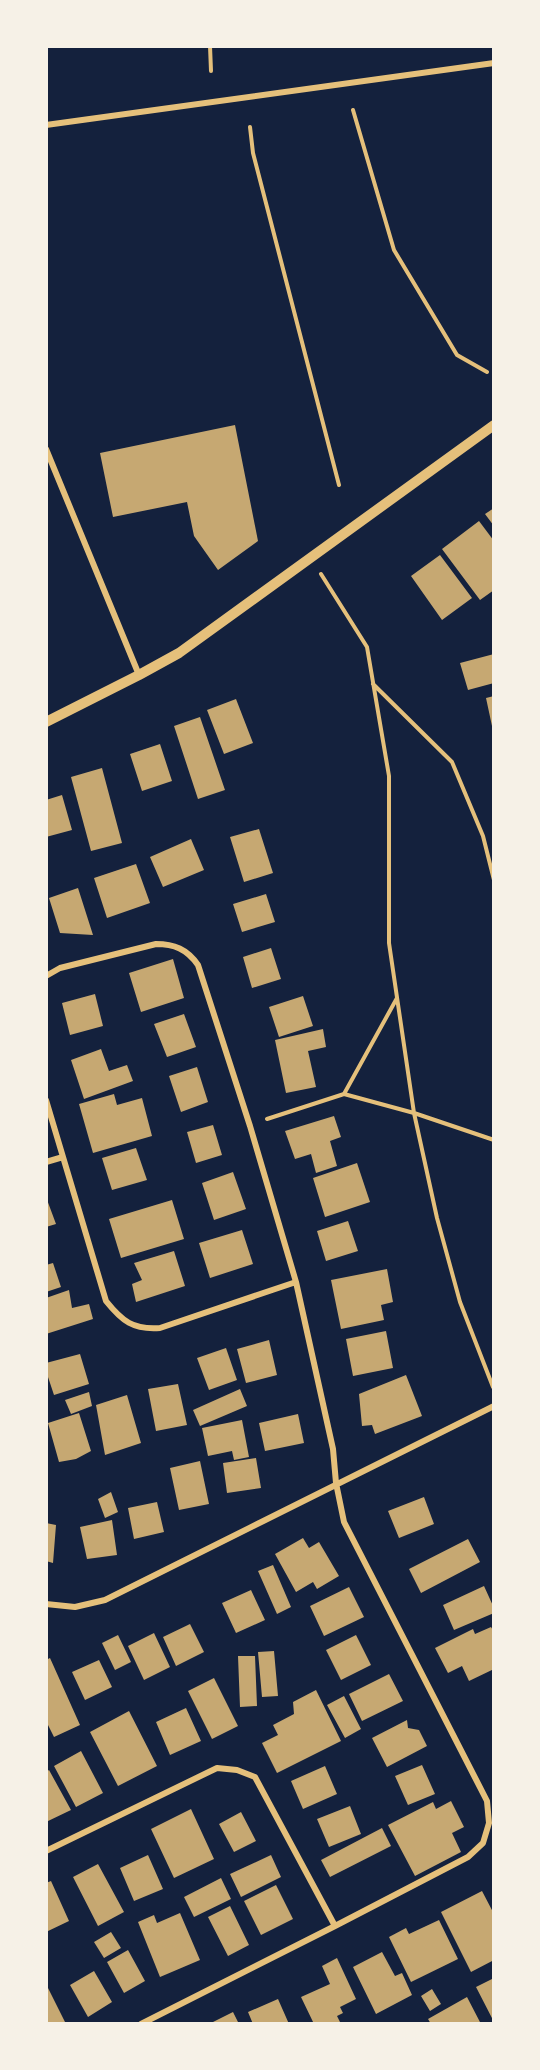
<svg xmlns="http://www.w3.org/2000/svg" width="540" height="2070" font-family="Karla,sans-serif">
  <rect width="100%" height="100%" fill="#14213d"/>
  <!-- building -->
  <path fill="#c6a872" d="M235,425L258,541L218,570L194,536L187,502L113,517L100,453Z
    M494,508V526L485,514Z
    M479,521L494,541V590L480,600L442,549Z
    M440,555L472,598L442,620L411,576Z
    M494,654V683L468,690L460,663Z
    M494,696V726H492L486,698Z
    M236,699L253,743L224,754L207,710Z
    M200,717L225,790L198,799L174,726Z
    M160,744L172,781L142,791L130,754Z
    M102,768L122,843L91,851L71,777Z
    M62,795L72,830L46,837V800Z
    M259,829L273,873L244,882L230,837Z
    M191,839L204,870L163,887L150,857Z
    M136,864L150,903L107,918L94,878Z
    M78,888L93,935L60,933L49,898Z
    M266,894L275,922L242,932L233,904Z
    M271,948L281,979L252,988L243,957Z
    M173,959L184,998L141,1012L129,973Z
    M95,994L103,1026L70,1035L62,1003Z
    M303,996L313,1026L279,1037L269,1007Z
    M184,1014L196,1047L167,1057L154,1024Z
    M323,1029L326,1047L308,1051L316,1087L286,1093L275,1040Z
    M101,1049L109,1071L127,1065L133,1081L84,1099L71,1060Z
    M197,1067L208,1102L181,1112L169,1076Z
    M114,1094L117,1105L142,1098L152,1136L93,1153L79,1104Z
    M334,1116L341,1137L330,1141L337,1166L316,1173L311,1154L295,1159L285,1131Z
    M213,1125L222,1155L196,1163L187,1132Z
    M136,1148L147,1180L112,1190L102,1158Z
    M357,1163L370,1202L325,1217L313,1178Z
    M233,1172L246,1209L214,1220L202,1183Z
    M46,1197L56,1224L46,1227Z
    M172,1200L184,1239L121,1258L109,1219Z
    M348,1221L358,1251L326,1261L317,1231Z
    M242,1230L253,1264L210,1278L199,1243Z
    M174,1251L185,1286L136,1302L132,1284L142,1280L134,1263Z
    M53,1263L61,1287L46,1292V1265Z
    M387,1269L393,1302L381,1305L384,1320L341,1329L331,1280Z
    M69,1290L72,1308L89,1304L93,1319L46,1334V1298Z
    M386,1331L393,1368L353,1376L346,1339Z
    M269,1340L277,1375L246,1383L237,1349Z
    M226,1348L237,1380L209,1390L197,1358Z
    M80,1354L89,1384L54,1395L46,1371V1363Z
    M406,1375L422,1416L375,1434L372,1425L362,1426L359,1394Z
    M178,1384L187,1425L156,1431L148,1389Z
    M240,1389L247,1406L200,1426L193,1410Z
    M89,1392L92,1406L71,1414L65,1400Z
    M127,1395L141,1443L105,1455L96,1405Z
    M79,1413L91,1451L76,1459L59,1462L48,1423Z
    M298,1414L304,1443L265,1451L259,1423Z
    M242,1420L249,1457L234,1460L232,1451L208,1456L202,1428Z
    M256,1458L261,1488L227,1493L223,1463Z
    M200,1461L209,1504L179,1510L170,1468Z
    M111,1492L118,1512L105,1518L98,1499Z
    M424,1497L434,1524L399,1538L388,1511Z
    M157,1502L164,1532L134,1539L128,1508Z
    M112,1520L117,1555L87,1559L80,1527Z
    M46,1523L56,1525L53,1563L46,1561Z
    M303,1538L309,1548L319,1542L339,1576L317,1589L313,1582L296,1592L275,1554Z
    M468,1539L480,1562L421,1593L409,1569Z
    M273,1565L291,1607L277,1614L258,1571Z
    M484,1586L494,1608V1613L454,1630L443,1605Z
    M349,1587L364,1617L324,1636L310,1606Z
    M251,1590L265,1620L236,1633L222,1603Z
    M190,1624L204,1652L176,1666L163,1637Z
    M491,1627L494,1632V1669L469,1681L462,1666L448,1673L435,1648L473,1629L475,1634Z
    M154,1633L170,1667L144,1680L128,1646Z
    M118,1635L131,1662L115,1670L102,1643Z
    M356,1635L371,1665L341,1680L326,1650Z
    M274,1651L278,1696L262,1697L258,1652Z
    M238,1656H255L257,1706L240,1707Z
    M50,1658L80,1725L54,1737L46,1721V1660Z
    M99,1660L112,1687L85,1700L72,1672Z
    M389,1674L403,1701L362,1721L349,1694Z
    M214,1678L238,1726L212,1739L188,1691Z
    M316,1690L341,1741L277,1773L262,1743L278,1735L273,1725L294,1714L293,1702Z
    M344,1696L361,1729L345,1738L327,1705Z
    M186,1708L201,1741L170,1755L156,1722Z
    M129,1711L157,1766L118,1786L90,1732Z
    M407,1720L408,1728L419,1730L427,1746L387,1767L372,1738Z
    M81,1751L103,1793L76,1807L54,1766Z
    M422,1765L435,1794L408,1805L395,1776Z
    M325,1766L337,1794L303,1809L291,1781Z
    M49,1770L71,1810L46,1822V1772Z
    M451,1801L464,1827L452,1833L461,1852L415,1876L388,1825L433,1802L436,1809Z
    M350,1806L361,1834L329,1847L317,1819Z
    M191,1809L214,1859L174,1878L151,1829Z
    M241,1812L256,1841L234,1852L219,1824Z
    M382,1828L391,1846L330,1877L321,1860Z
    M148,1855L163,1889L134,1901L120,1868Z
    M271,1855L281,1877L241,1897L230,1874Z
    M98,1864L124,1912L98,1926L73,1877Z
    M221,1878L231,1899L194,1917L184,1897Z
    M51,1881L69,1921L46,1932V1883Z
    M276,1885L293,1919L261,1935L244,1901Z
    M482,1891L494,1914V1960L471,1972L441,1912Z
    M230,1906L249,1945L228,1956L208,1917Z
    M180,1913L200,1960L160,1977L138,1922L154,1915L157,1923Z
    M439,1920L458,1959L411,1982L389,1937L406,1928L409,1934Z
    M111,1932L121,1948L104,1958L94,1942Z
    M128,1950L145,1981L124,1993L107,1962Z
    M382,1952L395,1976L402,1973L412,1995L376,2014L353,1967Z
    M337,1958L356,1999L340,2007L343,2013L337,2016L341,2024H314L301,1997L330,1984L322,1966Z
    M94,1971L112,2002L88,2017L70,1985Z
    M494,1978V2022L476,1987Z
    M46,1984L66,2024H46Z
    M432,1989L441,2004L430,2011L421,1996Z
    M467,1997L481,2024H431L428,2019Z
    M278,1999L289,2024H253L248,2012Z
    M233,2012L239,2024H209Z"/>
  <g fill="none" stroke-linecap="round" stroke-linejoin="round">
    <!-- path -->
    <path stroke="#e5c07b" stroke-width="4" d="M210,46L211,71
      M353,110L394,250L457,355L487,372
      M250,127L253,153L339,485
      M321,574L367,647L389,776V943L414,1113L437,1218L460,1302L493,1387
      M373,684L452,762L483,836L494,880
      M344,1094L397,998
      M267,1119L344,1094L414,1113L494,1140"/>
    <!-- minor -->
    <path stroke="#e5c07b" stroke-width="6" d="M46,125L494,63
      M46,449L139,675
      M46,976L60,968L156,944C174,944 187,949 198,965L250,1126L296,1282L333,1449L336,1483L344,1522L487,1801L489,1823L483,1843L468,1857L335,1926L141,2024
      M46,1100L106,1301C122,1321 133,1330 160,1328L296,1282
      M46,1162L63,1157
      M46,1604L75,1607L105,1600L494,1406
      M46,1851L217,1768L237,1770L255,1777L335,1926"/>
    <!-- tertiary -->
    <path stroke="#e5c07b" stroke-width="10" d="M46,722L139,675L179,653L494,425"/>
  </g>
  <!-- border -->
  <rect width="540" height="2070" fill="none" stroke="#f6f1e7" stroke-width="96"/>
</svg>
